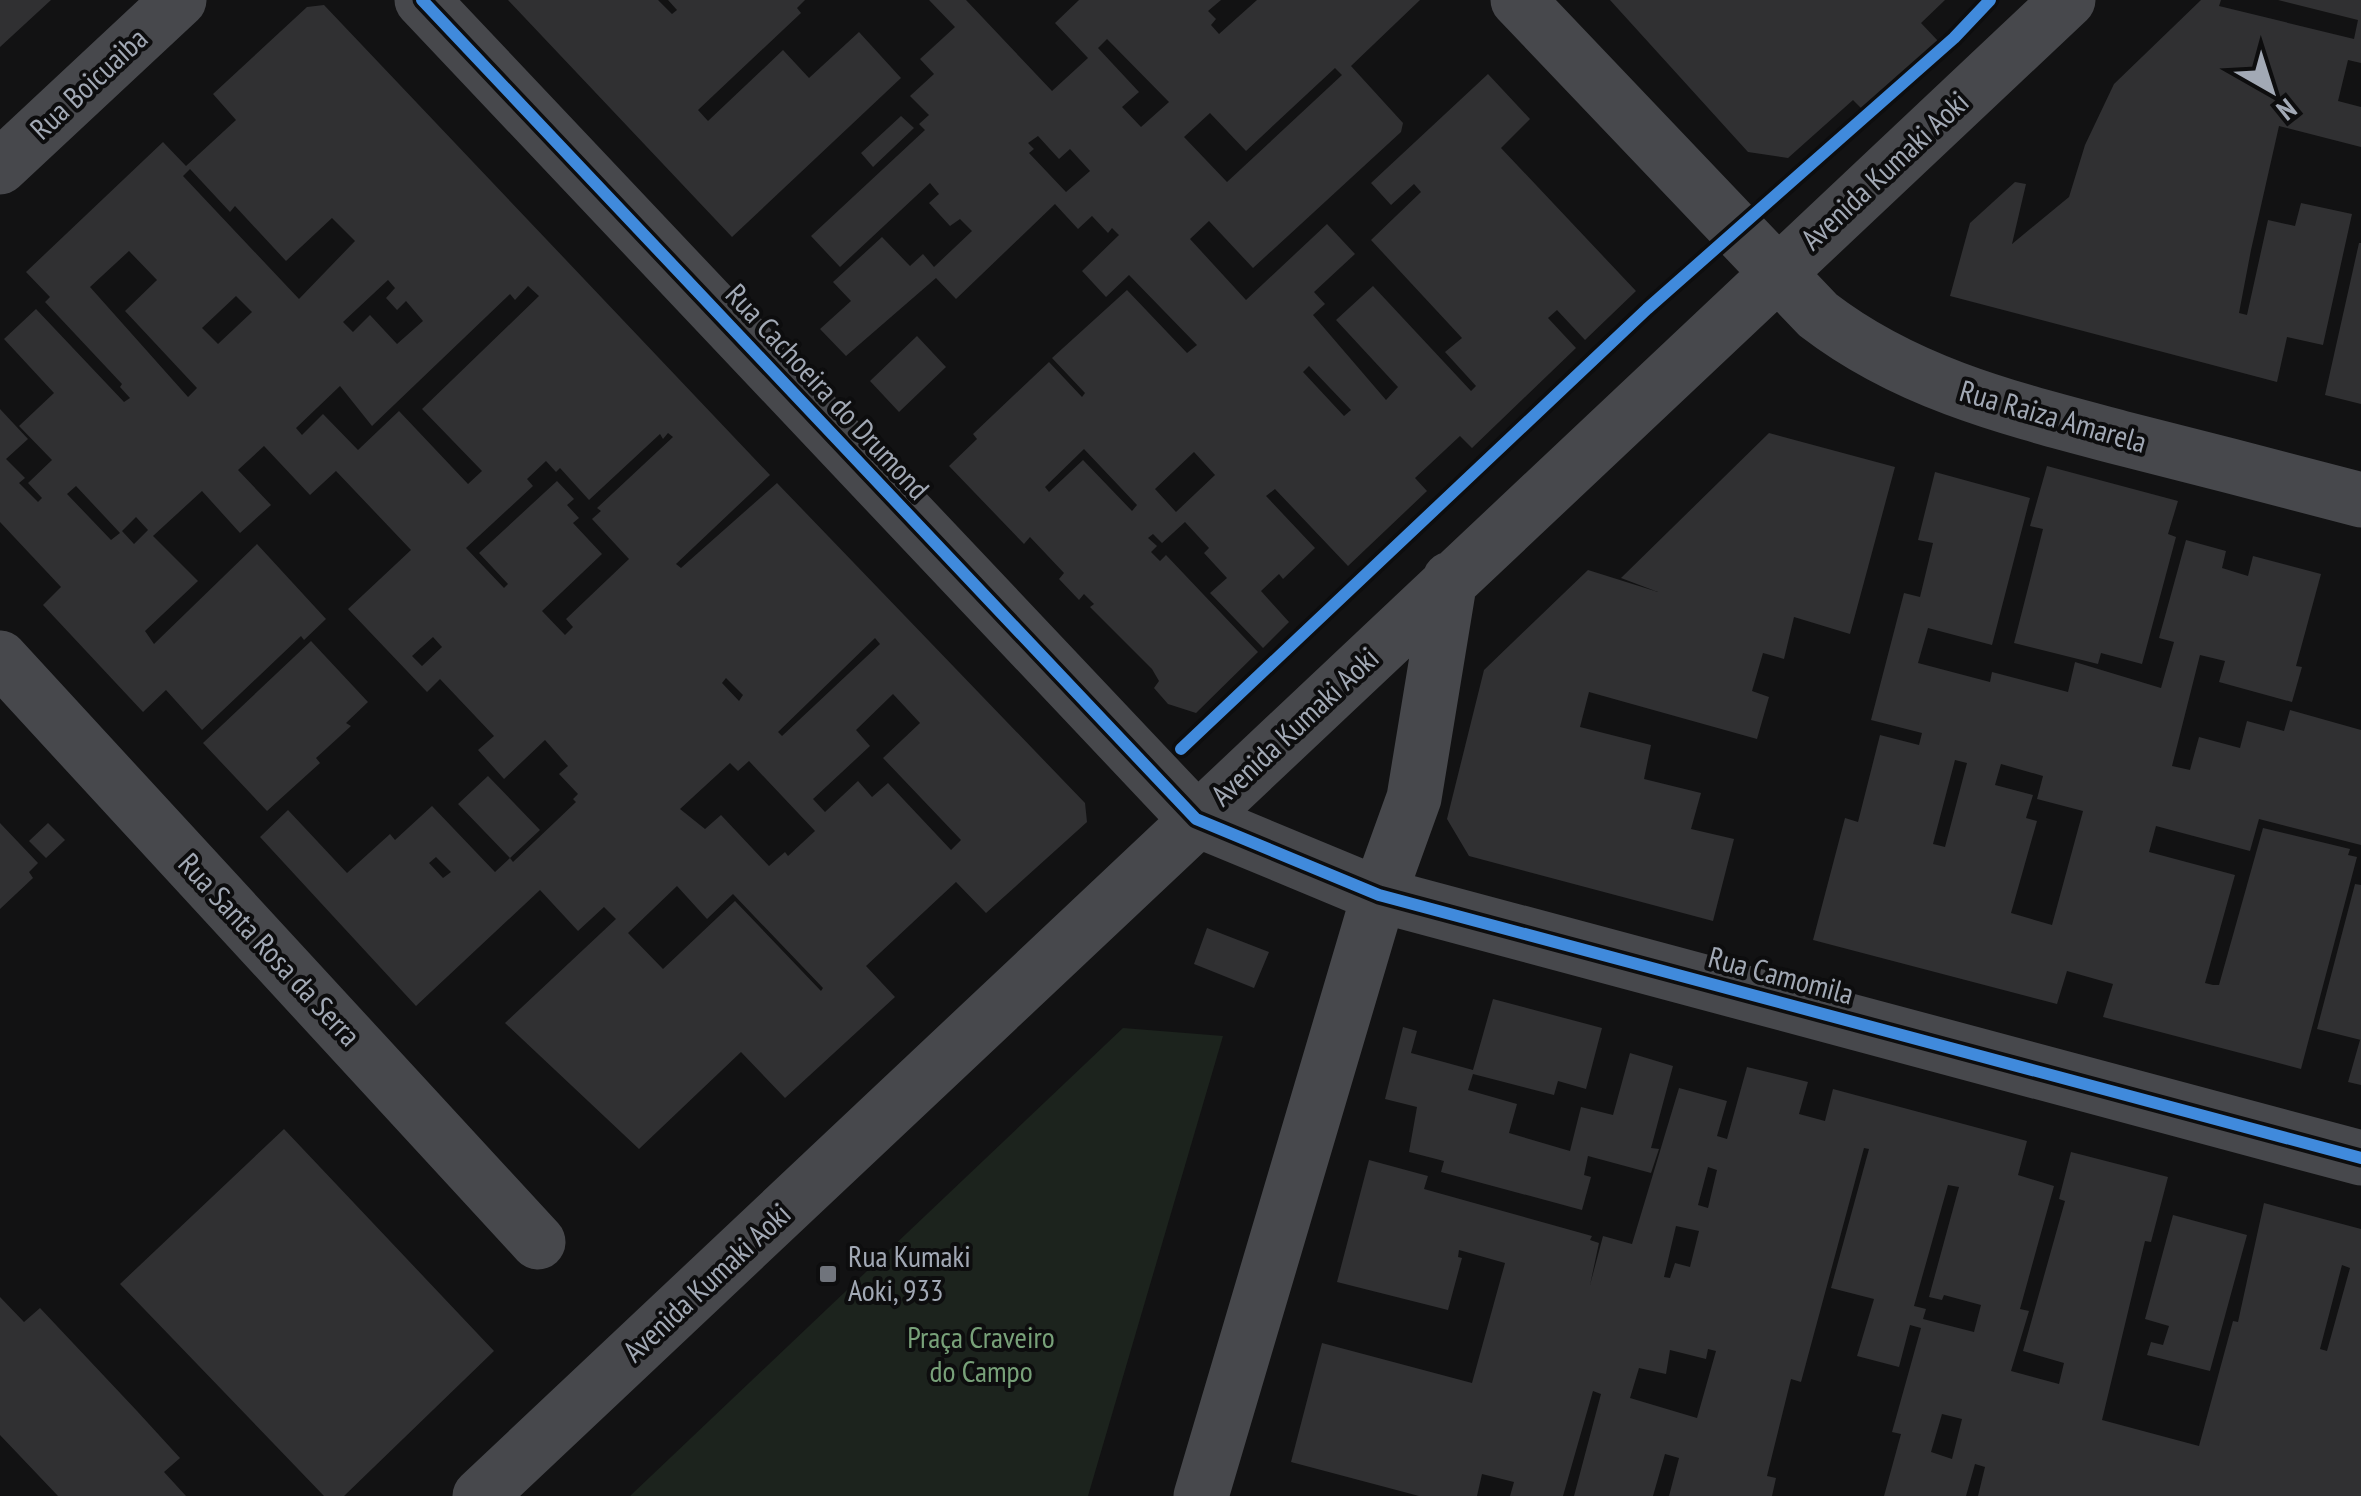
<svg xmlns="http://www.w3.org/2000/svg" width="2361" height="1496" font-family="'PT Sans Narrow',sans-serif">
  <rect width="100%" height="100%" fill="#121213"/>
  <!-- green -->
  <path fill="#1c231d" d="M1123,1028L1223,1036L1088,1496H630Z"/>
  <!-- building -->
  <path fill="#303032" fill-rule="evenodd" d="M0,0H51L0,47Z
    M508,0H658L672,14L677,10L668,0H805L797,8L801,13L698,110L708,121L783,50L809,78L859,32L901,78L732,237Z
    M929,0H966L1052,91L1088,58L1055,23L1079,0H1221L1208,11L1216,19L1211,25L1219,34L1257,0H1420L1351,66L1403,123L1401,132L1253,268L1209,221L1190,239L1246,300L1327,224L1355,254L1314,292L1325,304L1313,315L1386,400L1398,387L1336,320L1373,286L1471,391L1476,386L1445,352L1462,338L1371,240L1421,192L1414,184L1391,205L1371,183L1488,74L1530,119L1501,148L1636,291L1585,340L1557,310L1548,318L1576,348L1472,448L1460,436L1415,478L1427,491L1348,566L1275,489L1266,496L1315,548L1283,579L1279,574L1261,591L1289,622L1263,648L1210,593L1227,578L1204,553L1209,548L1185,522L1162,543L1153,534L1148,538L1157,546L1151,552L1160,561L1166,555L1258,652L1196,713L1168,704L1154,688L1159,681L1152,669L1090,607L1094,604L1084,594L1079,600L1059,579L1064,573L1030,537L1024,544L949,466L977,439L973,434L1049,362L1082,397L1085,393L1052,358L1127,290L1187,353L1197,345L1129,275L1106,297L1082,271L1119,235L1112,228L1108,233L1092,216L1078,229L1055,204L956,299L936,278L846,356L820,329L851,301L833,282L882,237L910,266L923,254L934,267L972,231L960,219L950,226L929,203L939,194L930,183L840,267L811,236L925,130L919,124L929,115L910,96L934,74L920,59L955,27ZM1107,39L1169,102L1141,127L1122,107L1139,92L1098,48ZM1335,68L1342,75L1227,182L1184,137L1210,113L1246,151ZM1038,136L1059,159L1070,149L1090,171L1066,192L1029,153L1034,149L1028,143ZM1309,366L1351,410L1344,416L1303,372ZM1084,449L1137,505L1132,511L1083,460L1049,492L1045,487ZM1194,452L1215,475L1176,512L1155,489Z
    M1610,0H1945L1921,23L1938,41L1864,111L1853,100L1788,158L1748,152Z
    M2201,0H2221L2219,6L2354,39L2358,20L2278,0H2361V63L2348,60L2338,101L2361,107V147L2279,126L2251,250L2239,313L2247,315L2268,220L2295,226L2301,203L2352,214L2323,345L2287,337L2277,382L1950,296L1970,223L2015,182L2026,184L2012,244L2069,197L2085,145L2114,84Z
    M324,5L770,475L676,564L681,568L777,483L1085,803L1087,822L986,913L956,882L866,966L895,997L785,1098L741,1052L639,1149L505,1023L616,919L604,907L578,931L540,890L416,1006L260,837L288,810L347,873L390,834L395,840L432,806L495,872L510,858L513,862L576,802L573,799L578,794L559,774L568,766L545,740L504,779L478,750L494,736L440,679L427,692L348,609L411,550L336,471L310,495L264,446L238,470L271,505L240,533L202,491L153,536L198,581L145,631L154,644L257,544L326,619L304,640L301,636L202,730L166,690L143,712L43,605L61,587L0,522V409L28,439L6,459L25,478L19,483L38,502L42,498L28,483L52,460L19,426L54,393L4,339L36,309L124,402L130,398L120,387L122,384L45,302L50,297L26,272L163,142L186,166L236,120L213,94L307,7ZM190,169L230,212L235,206L286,261L332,218L355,241L299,299L183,176ZM129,251L157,280L125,311L197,388L188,397L90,287ZM388,280L395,288L386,298L397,310L406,301L423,321L397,344L370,315L353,332L343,322ZM528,286L539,296L422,409L482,471L468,484L399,411L358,450L323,414L302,435L296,428L340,386L372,426L510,294L515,300ZM236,296L252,312L218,344L202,328ZM668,433L673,437L597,508L601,511L592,519L629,559L566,619L573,627L565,635L542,611L602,554L573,523L579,518L567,505L574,499L557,481L479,553L508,584L504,588L466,548L533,486L527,479L546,461L556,472L560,468L589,500L660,434L663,439ZM76,486L120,533L111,540L67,494ZM136,517L148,530L134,544L122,531ZM433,637L442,647L422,666L412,656ZM875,638L880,644L782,736L778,732ZM726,678L743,695L739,701L722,683ZM893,694L920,723L883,758L961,840L951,850L888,783L872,797L858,781L825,812L813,799L870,746L856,730ZM749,761L815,831L788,856L785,852L769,866L721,815L705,829L680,809L730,763L738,771ZM436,857L451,872L443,878L429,863ZM677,886L707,919L733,894L823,988L821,991L735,901L663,969L628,933Z
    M901,116L914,128L873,167L861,153Z
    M2359,243H2361V404L2325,395Z
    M917,336L946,367L899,412L870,381Z
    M1769,433L1895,467L1850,634L1794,617L1784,659L1763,653L1752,691L1769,697L1757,739L1589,692L1580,727L1651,745L1644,779L1701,793L1691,829L1734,839L1713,921L1469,856L1447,819L1484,670L1588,570L1658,592L1621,578Z
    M2047,466L2178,501L2168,534L2176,537L2142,664L2101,653L2098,664L2014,643L2043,529L2030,526Z
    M1935,472L2030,498L1992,645L1928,628L1918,663L1990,682L1992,672L2068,692L2075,662L2161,688L2174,642L2159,638L2186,540L2226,551L2222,568L2248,576L2253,556L2321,574L2296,666L2302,667L2292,702L2219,682L2225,661L2200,655L2172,766L2190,770L2199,737L2240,748L2247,721L2284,731L2290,710L2361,730V845L2259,819L2250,851L2156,826L2149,852L2235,875L2205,983L2213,985H2219L2263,828L2350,849L2348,855L2357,857L2301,1069L2103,1017L2113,984L2067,971L2057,1004L1813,940L1845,818L1858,822L1880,735L1919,745L1922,733L1871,720L1904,593L1920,597L1933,543L1918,540ZM1955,760L1967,763L1945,847L1933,844ZM2001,764L2043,776L2037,799L2083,811L2052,925L2011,913L2037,821L2026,818L2033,795L1995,785Z
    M311,641L368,702L346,723L351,726L316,758L320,763L267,811L203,743Z
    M488,776L540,830L510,858L458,804Z
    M0,823L38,863L29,872L33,878L0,909Z
    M48,823L65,840L46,858L29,841Z
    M2355,884L2361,885V1040L2317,1029Z
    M1207,928L1269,952L1254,988L1194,964Z
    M1493,999L1602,1028L1586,1089L1558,1081L1554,1095L1473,1074L1468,1090L1517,1104L1509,1133L1570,1151L1581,1107L1613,1115L1630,1053L1673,1066L1651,1148L1659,1149L1651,1173L1588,1156L1584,1175L1591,1177L1582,1210L1441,1172L1444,1161L1409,1152L1417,1107L1385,1099L1403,1027L1417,1031L1411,1053L1473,1070Z
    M2360,1040H2361V1085L2348,1082Z
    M1747,1067L1808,1082L1799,1114L1825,1121L1833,1089L2027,1141L2018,1175L2054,1186L2020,1309L2029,1311L2011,1371L2059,1384L2064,1363L2023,1351L2065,1201L2059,1199L2071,1152L2168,1177L2151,1242L2145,1241L2102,1420L2199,1446L2233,1321L2238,1322L2264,1203L2361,1229V1496H1978L1985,1467L1975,1464L1966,1496H1884L1901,1434L1892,1432L1921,1328L1910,1325L1899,1367L1857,1356L1874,1299L1831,1288L1869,1149L1864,1148L1801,1382L1791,1379L1767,1476L1776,1478L1772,1496H1669L1679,1458L1665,1454L1653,1496H1574L1601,1394L1593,1391L1563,1496H1510L1514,1482L1482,1474L1477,1496H1419L1291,1462L1322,1343L1472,1383L1505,1263L1459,1250L1458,1257L1462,1258L1448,1310L1337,1282L1369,1160L1428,1176L1424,1189L1592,1236L1590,1240L1599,1243L1590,1285L1603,1236L1632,1244L1679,1088L1727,1101L1717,1136L1727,1139ZM1708,1167L1717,1170L1708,1208L1698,1205ZM1948,1185L1959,1187L1929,1297L1942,1300L1944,1295L1981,1305L1974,1332L1923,1319L1926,1309L1914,1306ZM1676,1226L1699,1231L1690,1267L1675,1263L1670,1278L1664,1277ZM2342,1265L2350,1268L2327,1351L2320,1349ZM1708,1349L1716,1351L1697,1418L1630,1398L1639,1368L1666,1374L1670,1350L1706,1359ZM1942,1414L1962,1419L1952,1459L1931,1452Z
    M284,1129L494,1351L344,1496H324L120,1284Z
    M2173,1215L2247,1235L2210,1371L2147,1355L2151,1342L2163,1345L2169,1326L2145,1319Z
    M0,1297L24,1322L40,1308L137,1411L180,1458L164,1472L186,1496H58L0,1435Z"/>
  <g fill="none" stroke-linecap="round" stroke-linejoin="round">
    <!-- street -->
    <path stroke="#47484c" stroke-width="55" d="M422,0L1196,819L1379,895L2361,1158
      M1518,0L1818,315C1909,385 2016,410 2125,439C2204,459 2282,479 2361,500
      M0,167L179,0
      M0,658L538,1242
      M480,1496L2068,0
      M1201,1496L1379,895L1414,798L1450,579"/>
    <defs>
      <path id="cycleway" d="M422,0L1196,819L1379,895L2361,1158
        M1181,749L1647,309L1954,38L1990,0"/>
    </defs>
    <!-- cycleway casing -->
    <use href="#cycleway" stroke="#0d0d0e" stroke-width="19"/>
    <!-- cycleway -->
    <use href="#cycleway" stroke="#408adc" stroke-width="12"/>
  </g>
  <!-- markers -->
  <rect fill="#70747c" stroke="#0d0d0e" stroke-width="4" x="818" y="1264" width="20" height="20" rx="5"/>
  <g text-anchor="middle" stroke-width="8" stroke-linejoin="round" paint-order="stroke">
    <!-- street labels -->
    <g font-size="30" fill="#a2a9b5" stroke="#0d0d0e">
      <text transform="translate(89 84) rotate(-43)" y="10">Rua Boicuaiba</text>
      <text transform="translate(1885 171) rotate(-43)" y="10">Avenida Kumaki Aoki</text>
      <text transform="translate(827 392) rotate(47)" y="10">Rua Cachoeira do Drumond</text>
      <text transform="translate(2053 417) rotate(16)" y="10">Rua Raiza Amarela</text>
      <text transform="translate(1295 727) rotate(-43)" y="10">Avenida Kumaki Aoki</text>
      <text transform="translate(269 950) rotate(47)" y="10">Rua Santa Rosa da Serra</text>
      <text transform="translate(1781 976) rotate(15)" y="10">Rua Camomila</text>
      <text transform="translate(707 1283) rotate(-43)" y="10">Avenida Kumaki Aoki</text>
    </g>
    <!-- poi labels -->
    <g font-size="30" fill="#a2a9b5" stroke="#0d0d0e" text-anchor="start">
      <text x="848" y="1267">Rua Kumaki<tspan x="848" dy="34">Aoki, 933</tspan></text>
    </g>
    <!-- park labels -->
    <g font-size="30" fill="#78a179" stroke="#0d0d0e">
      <text x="981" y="1348">Praça Craveiro<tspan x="981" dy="34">do Campo</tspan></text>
    </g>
  </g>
  <!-- north arrow -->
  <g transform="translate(2271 90) rotate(141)" stroke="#0d0d0e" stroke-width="8" paint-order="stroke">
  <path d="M0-8L18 38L0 25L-18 38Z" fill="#a2a9b5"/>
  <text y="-15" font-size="28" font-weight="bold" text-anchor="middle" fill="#a2a9b5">N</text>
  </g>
</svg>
